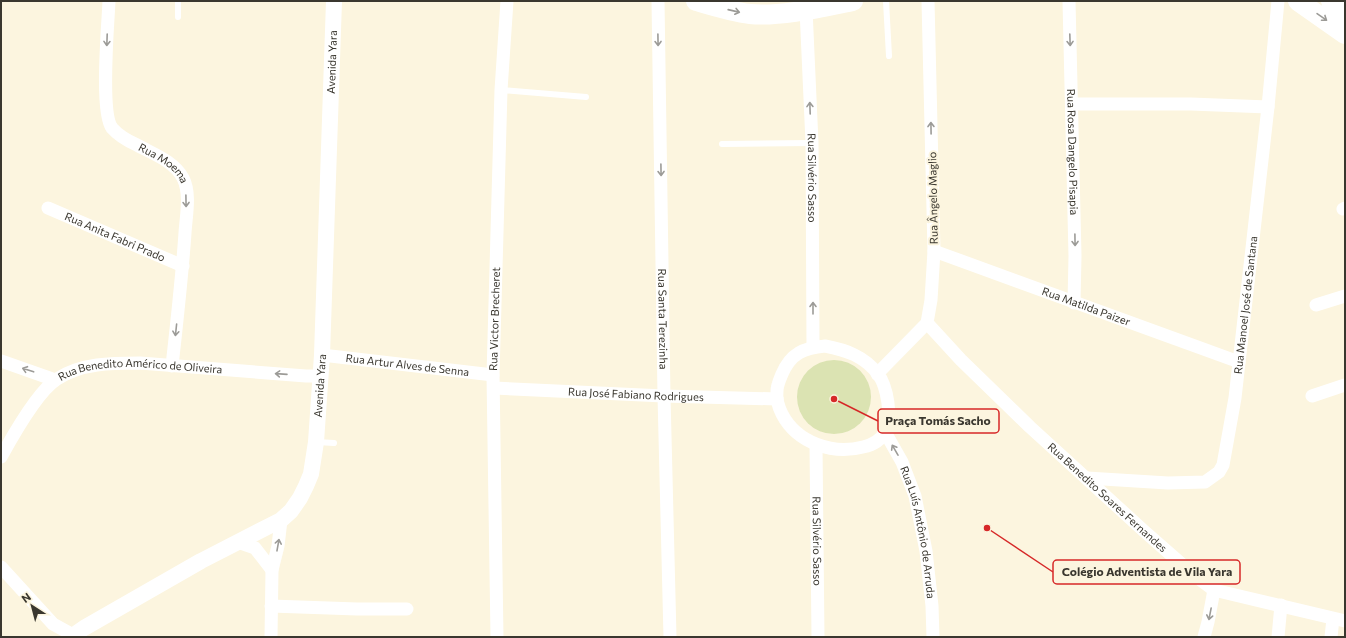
<svg xmlns="http://www.w3.org/2000/svg" width="1346" height="638" font-family="Commissioner,sans-serif">
  <rect width="100%" height="100%" fill="#fcf5df"/>
  <!-- green -->
  <path fill="#dbe3b2" d="M797 397a37 37 0 1 1 74 0a37 37 0 1 1-74 0Z"/>
  <g fill="none" stroke-linecap="round" stroke-linejoin="round">
    <!-- service -->
    <path stroke="#fff" stroke-width="6" d="M886,1L889,56
      M178,17V1
      M501,90L586,97
      M722,144L812,143
      M317,442L334,443"/>
    <!-- minor -->
    <g stroke="#fff" stroke-width="13">
      <path id="s1" d="M109,1C108,25 100,112 112,128C118,135 128,141 137,145C153,154 174,161 183,178C191,194 186,216 185,233C182,277 177,321 172,366"/>
      <path id="s2" d="M658,1L664,396L670,637"/>
      <path id="s3" d="M1069,1L1075,256L1074,303"/>
      <path id="s4" d="M806,9L812,143L813,347"/>
      <path d="M1072,104H1191L1268,107"/>
      <path id="s5" d="M48,208L183,266"/>
      <path d="M1343,209L1345,208"/>
      <path id="s6" d="M934,251L1239,362"/>
      <path d="M1316,305L1345,296"/>
      <path id="s7" d="M927,323L961,360L1030,427L1144,531L1194,575L1214,590L1345,621"/>
      <path d="M825,346C846,350 864,356 878,374C887,386 893,418 885,432C881,440 872,445 863,447C833,455 797,443 782,414C779,408 776,399 777,391C777,385 780,379 782,374C791,353 804,348 825,346Z"/>
      <path id="s8" d="M322,355L493,375"/>
      <path d="M1,361L55,380"/>
      <path d="M877,374L927,323L931,300L934,251L928,1"/>
      <path id="s9" d="M494,388L664,396L777,399"/>
      <path d="M1312,396L1345,385"/>
      <path id="s10" d="M885,432L902,462L915,496L926,551L932,606L933,637"/>
      <path id="s11" d="M816,445L818,637"/>
      <path id="s12" d="M1,457C12,437 38,391 57,379C81,363 112,363 140,363L306,376H320"/>
      <path id="s13" d="M1087,478L1168,483L1205,482L1219,472L1223,465L1235,398L1268,107L1278,1"/>
      <path d="M238,542L255,548L272,570"/>
      <path d="M1,567L53,624L73,635"/>
      <path d="M271,606L357,609H407"/>
      <path d="M271,637L272,570L278,546L281,520"/>
      <path id="s14" d="M497,637L493,375L501,90L507,1"/>
      <path d="M1204,637L1208,622L1214,590"/>
      <path d="M1278,637L1281,605"/>
      <path d="M1331,637L1333,619"/>
    </g>
    <!-- tertiary -->
    <path stroke="#fff" stroke-width="16" id="s15" d="M71,637L84,628L201,561L281,520L291,511L300,498L306,486L311,474L316,442L322,355L334,1"/>
    <!-- primary -->
    <path stroke="#fff" stroke-width="20" d="M696,1C713,6 732,12 750,14C780,17 823,7 853,1
      M1298,1L1345,34
      M1331,1L1345,11"/>
  </g>
  <!-- one-way arrows -->
  <defs><path id="oneway-shaft" d="M-6 0H5M1.5-3L5.5 0L1.5 3" fill="none" stroke-width="1.6" stroke-linecap="round" stroke-linejoin="round"/></defs>
  <g stroke="#9c9b97">
    <use href="#oneway-shaft" transform="translate(734 11) rotate(13)"/>
    <use href="#oneway-shaft" transform="translate(1322 17) rotate(35)"/>
    <use href="#oneway-shaft" transform="translate(107 40) rotate(92)"/>
    <use href="#oneway-shaft" transform="translate(658 40) rotate(89)"/>
    <use href="#oneway-shaft" transform="translate(1070 40) rotate(88)"/>
    <use href="#oneway-shaft" transform="translate(810 108) rotate(-92)"/>
    <use href="#oneway-shaft" transform="translate(931 128) rotate(-91)"/>
    <use href="#oneway-shaft" transform="translate(661 170) rotate(89)"/>
    <use href="#oneway-shaft" transform="translate(186 201) rotate(89)"/>
    <use href="#oneway-shaft" transform="translate(1075 240) rotate(89)"/>
    <use href="#oneway-shaft" transform="translate(813 308) rotate(-90)"/>
    <use href="#oneway-shaft" transform="translate(176 330) rotate(96)"/>
    <use href="#oneway-shaft" transform="translate(28 370) rotate(-162)"/>
    <use href="#oneway-shaft" transform="translate(281 374) rotate(-176)"/>
    <use href="#oneway-shaft" transform="translate(895 450) rotate(-120)"/>
    <use href="#oneway-shaft" transform="translate(278 545) rotate(-80)"/>
    <use href="#oneway-shaft" transform="translate(1210 614) rotate(101)"/>
  </g>
  <g text-anchor="middle" stroke-width="4" stroke-linejoin="round" paint-order="stroke">
    <!-- street labels -->
    <g font-size="11" fill="#3a372f" stroke="#fcf5df">
      <text dy="4" stroke="none"><textPath href="#s15" startOffset="709">Avenida Yara</textPath></text>
      <text dy="4" stroke="none"><textPath href="#s3" startOffset="151">Rua Rosa Dangelo Pisapia</textPath></text>
      <text dy="4" stroke="none"><textPath href="#s1" startOffset="191">Rua Moema</textPath></text>
      <text dy="4" stroke="none"><textPath href="#s4" startOffset="169">Rua Silvério Sasso</textPath></text>
      <text transform="translate(933 198) rotate(-91)" y="4">Rua Ângelo Maglio</text>
      <text dy="4" stroke="none"><textPath href="#s5" startOffset="73">Rua Anita Fabri Prado</textPath></text>
      <text dy="4" stroke="none"><textPath href="#s13" startOffset="305">Rua Manoel José de Santana</textPath></text>
      <text dy="4" stroke="none"><textPath href="#s6" startOffset="162">Rua Matilda Paizer</textPath></text>
      <text dy="4" stroke="none"><textPath href="#s14" startOffset="318">Rua Victor Brecheret</textPath></text>
      <text dy="4" stroke="none"><textPath href="#s2" startOffset="318">Rua Santa Terezinha</textPath></text>
      <text dy="4" stroke="none"><textPath href="#s8" startOffset="86">Rua Artur Alves de Senna</textPath></text>
      <text dy="4" stroke="none"><textPath href="#s12" startOffset="182">Rua Benedito Américo de Oliveira</textPath></text>
      <text dy="4" stroke="none"><textPath href="#s15" startOffset="385">Avenida Yara</textPath></text>
      <text dy="4" stroke="none"><textPath href="#s9" startOffset="142">Rua José Fabiano Rodrigues</textPath></text>
      <text dy="4" stroke="none"><textPath href="#s7" startOffset="251">Rua Benedito Soares Fernandes</textPath></text>
      <text dy="4" stroke="none"><textPath href="#s10" startOffset="107">Rua Luís Antônio de Arruda</textPath></text>
      <text dy="4" stroke="none"><textPath href="#s11" startOffset="96">Rua Silvério Sasso</textPath></text>
    </g>
  </g>
  <!-- callouts -->
  <path fill="none" stroke="#d62828" stroke-width="1.5" d="M834 399L878 421M987 528L1053 572"/>
  <g fill="#d62828" stroke="#fcf5df" stroke-width="1.5">
    <circle cx="834" cy="399" r="4"/>
    <circle cx="987" cy="528" r="4"/>
  </g>
  <g fill="#fcf5df" stroke="#d62828" stroke-width="1.5">
    <rect x="878" y="409" width="121" height="24" rx="4"/>
    <rect x="1053" y="560" width="187" height="24" rx="4"/>
  </g>
  <g font-size="12" text-anchor="middle" font-weight="bold" fill="#3a372f">
    <text x="938" y="425">Praça Tomás Sacho</text>
    <text x="1147" y="576">Colégio Adventista de Vila Yara</text>
  </g>
  <!-- border -->
  <rect width="1346" height="638" fill="none" stroke="#3a372f" stroke-width="4"/>
  <!-- north arrow -->
  <g transform="translate(32 606) rotate(324)" stroke="#fcf5df" stroke-width="3" paint-order="stroke">
  <path d="M0-3L7 15L0 10L-7 15Z" fill="#3a372f"/>
  <text y="-6" font-size="11" font-weight="bold" text-anchor="middle" fill="#3a372f">N</text>
  </g>
</svg>
